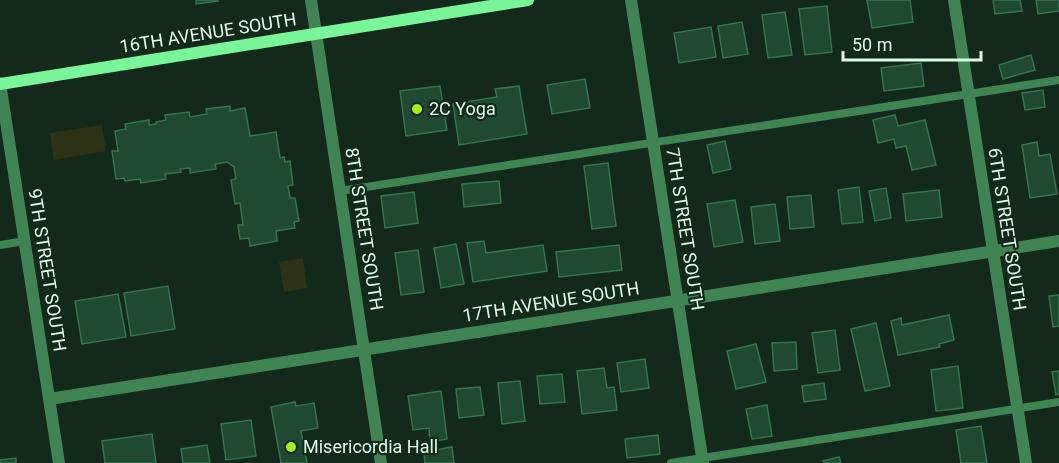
<svg xmlns="http://www.w3.org/2000/svg" width="1059" height="463" font-family="Roboto,sans-serif">
  <rect width="100%" height="100%" fill="#12291b"/>
  <!-- green -->
  <path fill="#2d3216" d="M102,125L106,151L54,160L50,133Z
    M303,258L307,288L284,292L279,262Z"/>
  <!-- building -->
  <path fill="#204931" stroke="#33734e" stroke-width="1.5" d="M196,0H218V1L196,4Z
    M867,0H910L913,22L872,28Z
    M993,0H1020L1022,11L995,14Z
    M1036,0H1059V11L1038,14Z
    M827,6L832,52L805,55L799,9Z
    M785,12L792,55L768,58L762,15Z
    M742,22L748,54L723,58L718,26Z
    M711,27L716,57L679,63L674,33Z
    M1031,55L1035,70L1003,79L999,65Z
    M921,63L924,86L884,91L881,68Z
    M585,79L590,108L552,114L547,85Z
    M440,86L447,130L406,136L400,91Z
    M519,86L527,134L459,145L453,104L497,97L495,89Z
    M1043,90L1045,107L1025,110L1022,93Z
    M230,106V111L245,108L250,136L276,132L280,158L284,157L285,162L290,161L293,185L288,186L290,198H295L299,221L294,222L295,228L276,231L277,241L250,246L249,238L240,239L238,225H243L240,203L235,204L231,180L236,179L234,167L227,162L215,164L216,169L190,173V168L180,169L181,172L165,174L166,179L141,183L140,179L125,181L124,178L116,179L112,151H118L115,131L126,129L125,124L149,120V125L156,124V122L166,120L165,115L189,112L190,117L207,114L206,109Z
    M895,115L898,126L925,120L936,165L912,170L906,146L896,148L894,139L878,143L873,120Z
    M725,141L731,169L713,173L707,145Z
    M1037,142L1039,156L1050,154L1057,194L1030,198L1022,145Z
    M608,163L616,226L592,229L584,166Z
    M499,181L501,203L464,207L462,184Z
    M859,187L863,222L842,224L838,190Z
    M886,188L891,218L875,221L869,191Z
    M939,190L942,217L906,221L903,194Z
    M414,192L418,223L385,228L381,196Z
    M811,195L814,227L790,229L787,197Z
    M735,200L743,242L714,247L707,204Z
    M775,204L780,241L755,244L751,207Z
    M484,241L486,253L543,245L547,271L473,282L467,243Z
    M456,244L464,284L441,288L434,248Z
    M619,245L622,270L559,277L556,252Z
    M418,250L424,292L401,295L395,253Z
    M168,286L175,329L131,336L124,293Z
    M118,294L126,337L82,344L75,301Z
    M1059,295V326L1053,327L1049,296Z
    M949,315L954,340L939,344L940,347L898,355L891,321L901,318L902,325Z
    M876,323L890,386L865,391L851,329Z
    M835,330L840,370L818,373L812,333Z
    M796,342L797,369L774,371L772,343Z
    M756,344L766,382L736,389L727,351Z
    M645,359L649,388L621,392L617,363Z
    M958,366L963,408L936,411L931,370Z
    M604,368L607,388L614,387L617,410L582,414L577,371Z
    M1059,371V394L1056,395L1052,372Z
    M562,374L565,402L540,404L537,376Z
    M520,381L525,421L502,424L498,383Z
    M824,383L826,399L804,402L802,386Z
    M480,387L484,415L459,418L456,389Z
    M441,391L447,439L430,442L429,428L413,430L408,396Z
    M295,402L296,406L314,403L318,428L301,431L307,463H281L271,407Z
    M767,405L772,436L752,439L746,409Z
    M251,420L256,456L226,460L221,424Z
    M981,426L987,463H961L956,430Z
    M152,434L156,463H105L102,441Z
    M658,435L660,454L627,458L625,439Z
    M207,445L210,463H183L181,449Z
    M452,447L454,463H425L424,452Z
    M839,457L841,463H824L823,461Z
    M16,458V463H0V460Z"/>
  <g fill="none" stroke-linecap="round" stroke-linejoin="round">
    <!-- lane -->
    <path stroke="#418453" stroke-width="8" d="M340,191L1059,80
      M0,245L25,241
      M671,463L1059,402"/>
    <!-- street -->
    <path stroke="#418453" stroke-width="12" d="M311,0L381,463
      M631,0L703,463
      M954,0L1026,463
      M0,83L59,463
      M49,399L1059,241"/>
    <!-- secondary -->
    <path stroke="#7af69a" stroke-width="12" d="M0,84L528,0"/>
  </g>
  <!-- markers -->
  <g fill="#a8ef16" stroke="#12291b" stroke-width="2">
    <circle cx="417" cy="109" r="6"/>
    <circle cx="291" cy="447" r="6"/>
  </g>
  <g text-anchor="middle" stroke-width="4.5" stroke-linejoin="round" paint-order="stroke">
    <!-- street labels -->
    <g font-size="18" fill="#ddfde8" stroke="#12291b">
      <text transform="translate(208 33) rotate(-9)" y="6">16TH AVENUE SOUTH</text>
      <text transform="translate(364 229) rotate(81)" y="6">8TH STREET SOUTH</text>
      <text transform="translate(685 229) rotate(81)" y="6">7TH STREET SOUTH</text>
      <text transform="translate(1007 229) rotate(81)" y="6">6TH STREET SOUTH</text>
      <text transform="translate(47 270) rotate(81)" y="6">9TH STREET SOUTH</text>
      <text transform="translate(551 302) rotate(-9)" y="6">17TH AVENUE SOUTH</text>
    </g>
    <!-- poi labels -->
    <g font-size="18" fill="#ddfde8" stroke="#12291b" text-anchor="start">
      <text x="429" y="115">2C Yoga</text>
      <text x="303" y="453">Misericordia Hall</text>
    </g>
  </g>
  <!-- scale -->
  <path d="M843 51v9h138v-9" fill="none" stroke="#ddfde8" stroke-width="3"/>
  <text x="852" y="51" font-size="18" fill="#ddfde8" stroke="#12291b" stroke-width="4.5" paint-order="stroke">50 m</text>
</svg>
